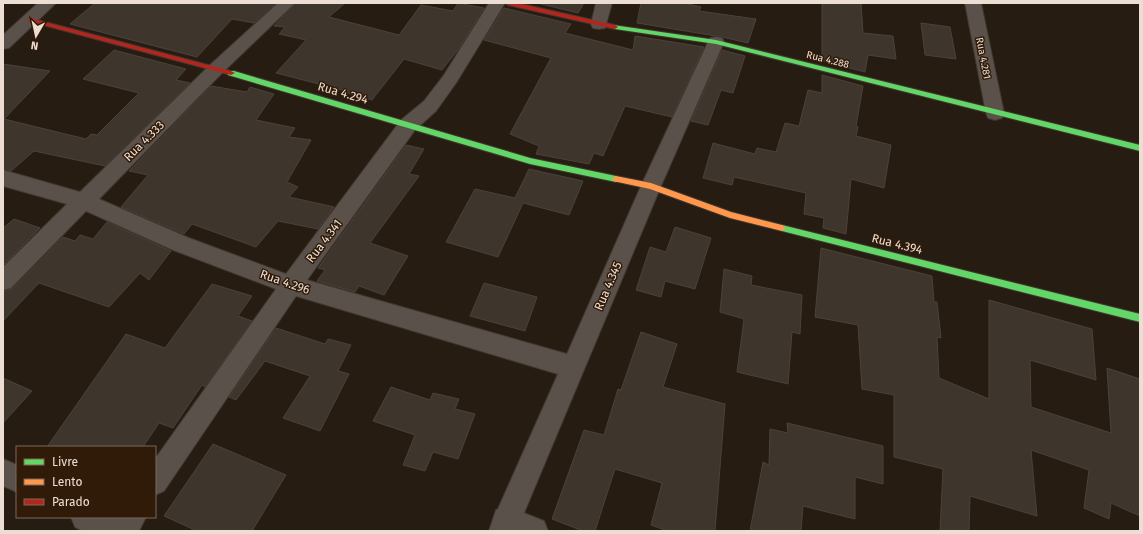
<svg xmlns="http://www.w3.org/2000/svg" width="1143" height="534" font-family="'Fira Sans',sans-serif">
  <rect width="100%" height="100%" fill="#271c12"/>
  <!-- building -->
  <path fill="#3e352d" stroke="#4c423b" d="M95,3H276L254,23L232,19L197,57L70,24Z
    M296,3H345L329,17L399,35L421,5L453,11L458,3L484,8L460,47L442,70L404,59L372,100L345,92L346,91L276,73L306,40L279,34L285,27L274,26Z
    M537,3H584L578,13Z
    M641,3H684L701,7L699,11L756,19L748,43L722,37L637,23Z
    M822,3H861L863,33L893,36L896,59L868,55L865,72L822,61Z
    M504,8L571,24L565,33L633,50L635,36L704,47L672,117L625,106L603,156L594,153L589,164L536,154L539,146L510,134L551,58L484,40Z
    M921,23L950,27L956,59L925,55Z
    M114,50L186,69L176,80L190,83L105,166L34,151L11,171L3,169V64L50,71L4,119L86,139L91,134L97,135L139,93L83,79Z
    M722,50L745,56L733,93L721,90L708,125L691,121Z
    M822,75L863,86L856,126L858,127L856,136L891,145L884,188L851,179L846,234L823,228L824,218L804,214L806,193L734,177L732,185L703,178L713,143L755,154L757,148L776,152L785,123L799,126L808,90L822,93Z
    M211,86L247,92L250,87L274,94L256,120L295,128L289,137L311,140L287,182L298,187L289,197L334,207L318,229L278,221L256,247L192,224L184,234L121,207L148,175L129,171Z
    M406,145L424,149L409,174L419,176L370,243L408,256L384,295L359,286L355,292L317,281L325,270L318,268Z
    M529,169L583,181L569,215L523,203L498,257L446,242L475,189L515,198Z
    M14,219L40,228L3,265V228Z
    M107,222L171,251L149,280L140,273L109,307L39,283L3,321V291L12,289L63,237L75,241L80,235L93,239Z
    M675,227L711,238L695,289L665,281L661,297L636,290L650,247L666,252Z
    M821,248L932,276L934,302H937L941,338L937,337L939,378L989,399V300L1092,329L1096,380L1030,360L1031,407L1111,433L1107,368L1140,379V516L1111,503L1109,519L1084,508L1089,470L1031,450L1037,516L970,496L969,531H940L943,469L894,457V395L862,389L858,325L815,317Z
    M724,269L752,276L751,285L802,295L800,334L792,332L788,384L737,372L744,319L720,312Z
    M484,283L537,297L525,331L470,316Z
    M212,284L252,296L238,316L252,321L205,387L202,385L173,428L159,423L143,447H47L126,334L165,348Z
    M276,328L325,344L328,339L351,345L338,371L349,374L320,431L283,418L310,376L265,361L236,400L229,397Z
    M641,332L677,344L663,387L725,404L715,531H668L651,525L662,483L615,469L595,531H583L552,519L584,430L604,435L618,389L621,390Z
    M3,378L32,391L3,423Z
    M391,387L430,400L433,393L459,399L455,409L475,414L458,459L433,452L425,471L403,465L415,435L373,421Z
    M787,423L883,446V484L855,477V519L803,506L801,531H750L763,462L769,465L770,429L788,433Z
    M213,444L286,475L252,531H197L164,516Z"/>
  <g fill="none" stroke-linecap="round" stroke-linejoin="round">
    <defs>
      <path id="street" d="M38,3H56L9,48L3,49V35Z
        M278,3H295L222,73L99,199L189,238L286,274L401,120L424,101L444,75L489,3H505L456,83L436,111L415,130L307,280L567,354L641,186L708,42L710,38L716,37L722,38L724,42L661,186L524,513L544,521L548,531H489L496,510L498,509L558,374L296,296L164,491L155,495V459L276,289L173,250L86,211L11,288L3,290V267L67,204L3,186V170L80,192L210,65Z
        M596,3H612L605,28L599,29L593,28L591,24Z
        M965,3H981L1004,113L1002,118L995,120L988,118L986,113Z
        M3,459L17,465V492L3,486Z
        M71,517H146L139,531H83L75,527Z"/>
      <path id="fast" d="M613,25L716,40L1140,145V151L716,44L615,29L612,27Z
        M228,71H234L530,158L616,176L620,179L616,182L530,164L228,75Z
        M782,225L1140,314V322L782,231L778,228Z"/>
      <path id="slow" d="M616,176L651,183L731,212L782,225L786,228L782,231L730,218L650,189L613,181L612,179Z"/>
      <path id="jam" d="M505,3H517L615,25L618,27L615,29L508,5Z
        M30,18L231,71L235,73L231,75L28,21L27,20Z"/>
    </defs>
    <!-- street casing -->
    <use href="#street" stroke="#403730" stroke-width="2"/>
    <!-- fast casing -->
    <use href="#fast" stroke="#403730" stroke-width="2"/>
    <!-- slow casing -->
    <use href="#slow" stroke="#403730" stroke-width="2"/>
    <!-- jam casing -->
    <use href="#jam" stroke="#403730" stroke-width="2"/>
    <!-- street -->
    <use href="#street" fill="#5a514a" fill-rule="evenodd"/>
    <!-- fast -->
    <use href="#fast" fill="#63d668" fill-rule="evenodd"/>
    <!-- slow -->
    <use href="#slow" fill="#ff974d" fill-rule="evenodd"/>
    <!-- jam -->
    <use href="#jam" fill="#b3261e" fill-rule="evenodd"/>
  </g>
  <g text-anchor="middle" stroke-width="3" stroke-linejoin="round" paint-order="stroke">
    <!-- far-street labels -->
    <g font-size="10" fill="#edded3" stroke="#301b09">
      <text transform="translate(984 58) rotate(79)" y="4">Rua 4.281</text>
      <text transform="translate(828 59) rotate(14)" y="4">Rua 4.288</text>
    </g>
    <!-- street labels -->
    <g font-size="12" fill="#edded3" stroke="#301b09">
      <text transform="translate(343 93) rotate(16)" y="4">Rua 4.294</text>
      <text transform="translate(144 141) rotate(-45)" y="4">Rua 4.333</text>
      <text transform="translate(324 241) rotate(-53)" y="4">Rua 4.341</text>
      <text transform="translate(897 244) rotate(14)" y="4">Rua 4.394</text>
      <text transform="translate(285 282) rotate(19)" y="4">Rua 4.296</text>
      <text transform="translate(608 286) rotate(-67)" y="4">Rua 4.345</text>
    </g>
  </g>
  <!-- border -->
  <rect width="1143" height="534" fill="none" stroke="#edded3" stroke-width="8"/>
  <!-- legend -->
  <rect x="16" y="446" width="140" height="72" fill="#301b09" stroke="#7c695a"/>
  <rect x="24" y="459" width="20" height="6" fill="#63d668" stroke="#7c695a"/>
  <text x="52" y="466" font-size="12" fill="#edded3">Livre</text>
  <rect x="24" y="479" width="20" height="6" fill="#ff974d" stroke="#7c695a"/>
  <text x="52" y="486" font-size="12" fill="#edded3">Lento</text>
  <rect x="24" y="499" width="20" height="6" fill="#b3261e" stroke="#7c695a"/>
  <text x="52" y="506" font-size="12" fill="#edded3">Parado</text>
  <!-- north arrow -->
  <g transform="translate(36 36) rotate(189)" stroke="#301b09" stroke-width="3" paint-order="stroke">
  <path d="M0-3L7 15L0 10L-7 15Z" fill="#edded3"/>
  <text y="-6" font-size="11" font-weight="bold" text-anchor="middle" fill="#edded3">N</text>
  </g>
</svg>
